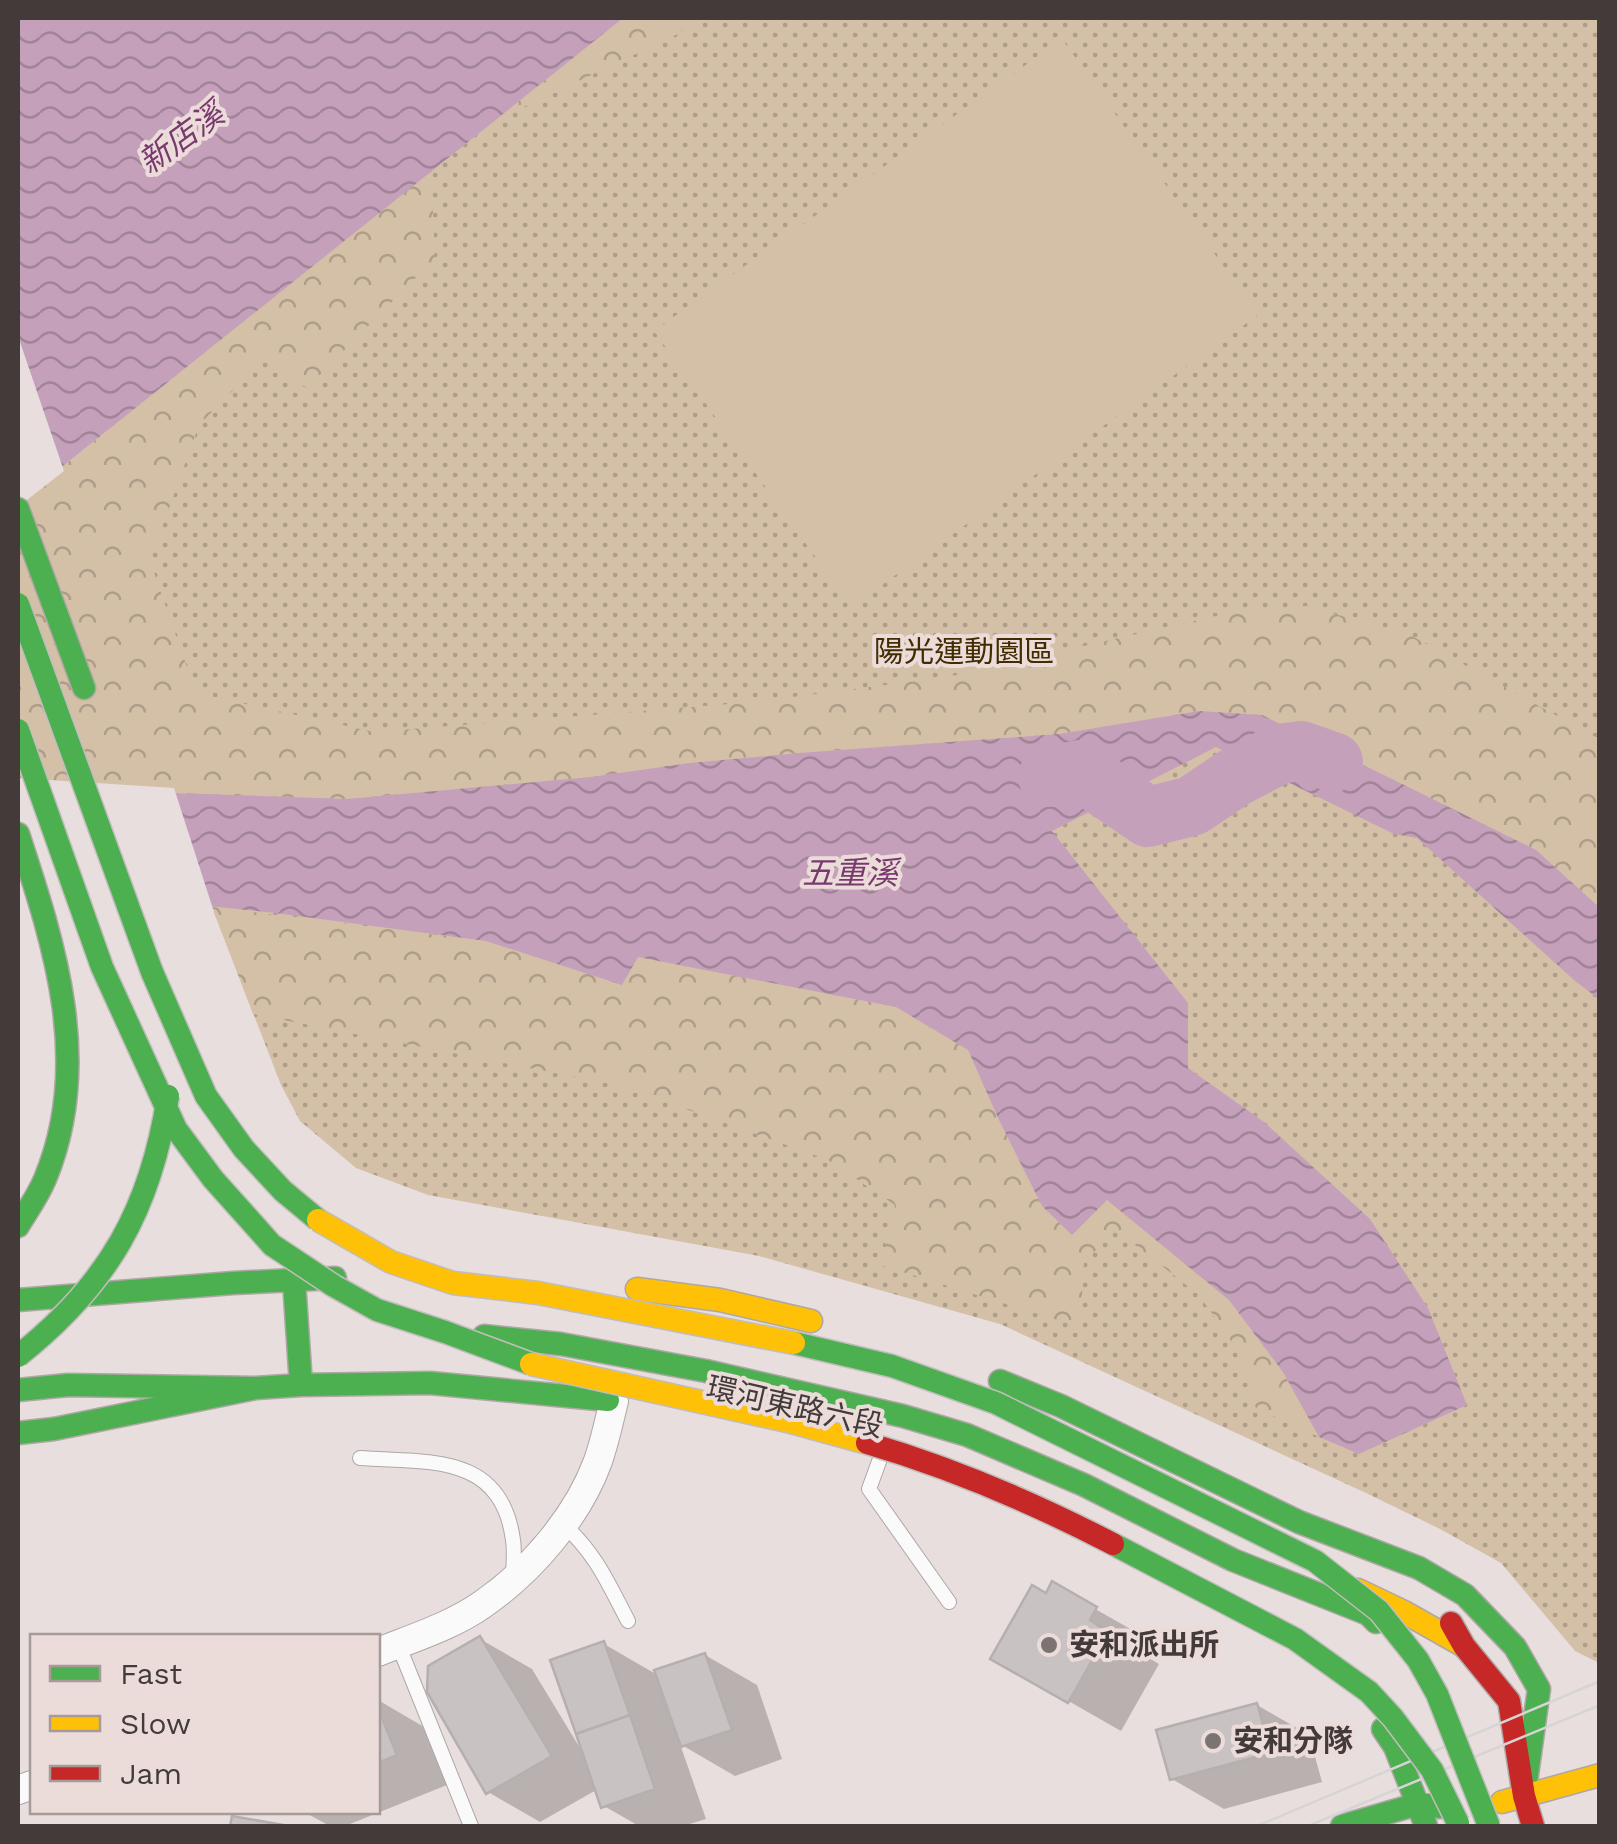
<svg xmlns="http://www.w3.org/2000/svg" width="1617" height="1844" font-family="'Work Sans','Noto Sans TC',sans-serif">
  <defs>
    <pattern id="grass-dots" width="8" height="8" patternUnits="userSpaceOnUse" patternTransform="scale(2.5)"><rect width="8" height="8" fill="#d4c0a7"/><path d="M2 2h.1M6 6h.1" fill="none" stroke="#ae9d89" stroke-width="1.8" stroke-linecap="round"/></pattern>
    <pattern id="forest-crowns" width="20" height="18" patternUnits="userSpaceOnUse" patternTransform="scale(2.5)"><rect width="20" height="18" fill="#d4c0a7"/><path d="M2 6a3 3 0 1 1 6 0M12 15a3 3 0 1 1 6 0" fill="none" stroke="#ae9d89"/></pattern>
    <pattern id="water-waves" width="16" height="10" patternUnits="userSpaceOnUse" patternTransform="scale(2.5)"><rect width="16" height="10" fill="#c5a0bb"/><path d="M0 5q4-4 8 0t8 0" fill="none" stroke="#a28499"/></pattern>
  </defs>
  <rect width="100%" height="100%" fill="#e7dedd"/>
  <!-- grass -->
  <path fill="url(#grass-dots)" d="M18,18H1599V1663L1575,1651L1501,1563L1440,1529L1366,1493L1000,1324L759,1256L428,1195L356,1168L300,1121L281,1085L212,907Z"/>
  <!-- forest -->
  <path fill="url(#forest-crowns)" d="M623,18H700L678,34L494,121Z
    M431,171L435,258L307,388L264,359L199,425L150,561L196,693L374,732L755,702L947,677L1225,614L1306,606L1410,635L1599,739V907L1536,850L1262,715L1199,711L1059,734L799,753L690,763L591,777L347,799L175,793L18,783V502Z
    M212,907L486,941L621,984L638,957L896,1007L968,1049L999,1120L1107,1200L1229,1300L1283,1372L1319,1437L1256,1408L1234,1345L1199,1295L1116,1230L1084,1262L1080,1327L880,1265L895,1205L828,1160L622,1086L253,1014Z"/>
  <!-- pitch -->
  <path fill="#d4c0a7" d="M1062,39L1258,315L851,607L654,331Z"/>
  <!-- water -->
  <path fill="url(#water-waves)" d="M18,18H623L18,502Z
    M1199,711L1262,715L1536,850L1599,907V999L1575,981L1417,838L1394,834L1216,747L1052,831L1188,1003V1068L1264,1122L1370,1219L1428,1308L1467,1405L1359,1454L1319,1437L1283,1372L1229,1300L1107,1200L1072,1235L1042,1206L999,1120L968,1050L896,1007L638,957L622,985L486,941L275,913L18,886V783L175,793L347,799L591,777L690,763L799,753L1059,734Z"/>
  <!-- pier -->
  <path fill="#e7dedd" d="M18,336L64,471L18,507Z
    M18,778L174,788L214,912L18,891Z"/>
  <!-- shadow -->
  <path fill="#0003" d="M1053,1585L1148,1639L1140,1653L1159,1664L1121,1731L993,1658L1047,1596Z
    M480,1639L532,1669L583,1753L604,1644L654,1673L705,1655L757,1685L782,1759L735,1776L680,1744L706,1819L683,1826H639L604,1806L598,1789L540,1822L488,1792Z
    M378,1700L424,1727L447,1785L345,1826H330L304,1812H378Z
    M1257,1705L1309,1735L1322,1782L1224,1809L1172,1779Z"/>
  <g fill="none" stroke-linecap="round" stroke-linejoin="round">
    <!-- river -->
    <path stroke="#c5a0bb" stroke-width="60" d="M1048,777L1079,770L1148,817L1192,806L1235,777L1279,754L1301,751L1333,762"/>
  </g>
  <!-- building -->
  <path fill="#c9c2c2" stroke="#b5afaf" stroke-width="2.5" d="M1052,1581L1097,1607L1090,1620L1108,1632L1068,1703L990,1659L1032,1585L1046,1593Z
    M480,1636L552,1756L486,1794L427,1692L428,1666Z
    M604,1641L630,1715L576,1734L550,1660Z
    M705,1653L732,1730L681,1747L654,1670Z
    M1257,1703L1271,1753L1170,1780L1156,1730Z
    M378,1708L397,1755L378,1763Z
    M630,1715L655,1789L601,1808L576,1734Z
    M232,1816L289,1826H230Z"/>
  <g fill="none" stroke-linecap="round" stroke-linejoin="round">
    <defs>
      <path id="lane" d="M881,1456L869,1489L949,1602
        M360,1458C427,1463 501,1452 513,1540C515,1553 513,1567 513,1579
        M564,1525C596,1554 608,1583 628,1621
        M398,1644L471,1826"/>
      <path id="street" d="M378,1652C413,1638 452,1626 483,1604C532,1570 578,1516 598,1461C605,1441 609,1421 614,1401
        M18,1790L32,1785"/>
      <path id="fast" d="M18,509L84,688
        M18,834C55,946 93,1064 45,1179C38,1196 27,1211 18,1226
        M294,1281L301,1385
        M18,1300L233,1283L335,1278
        M484,1336L561,1344L706,1371L903,1416L967,1435L1084,1485L1233,1560L1368,1614L1376,1622
        M1000,1381L1061,1406L1299,1522L1419,1568L1465,1595L1515,1647L1539,1689L1524,1796
        M18,1390L68,1385L256,1388
        M18,1433L54,1429L256,1388L301,1385L430,1383L608,1400
        M1383,1729L1395,1747L1426,1826
        M1342,1826L1418,1804L1441,1807"/>
      <path id="slow" d="M637,1289L720,1300L811,1321
        M1358,1590L1404,1612L1464,1646
        M1502,1802L1600,1775"/>
      <path id="jam" d="M1451,1623L1464,1646L1509,1701L1524,1796L1533,1826"/>
    </defs>
    <!-- lane casing -->
    <use href="#lane" stroke="#aea7a6" stroke-width="16"/>
    <!-- street casing -->
    <use href="#street" stroke="#aea7a6" stroke-width="30"/>
    <!-- fast casing -->
    <use href="#fast" stroke="#aea7a6" stroke-width="25"/>
    <!-- slow casing -->
    <use href="#slow" stroke="#aea7a6" stroke-width="25"/>
    <!-- jam casing -->
    <use href="#jam" stroke="#aea7a6" stroke-width="25"/>
    <!-- lane -->
    <use href="#lane" stroke="#fbfafa" stroke-width="14"/>
    <!-- street -->
    <use href="#street" stroke="#fbfafa" stroke-width="28"/>
    <!-- fast -->
    <use href="#fast" stroke="#4caf50" stroke-width="22"/>
    <!-- slow -->
    <use href="#slow" stroke="#ffc107" stroke-width="22"/>
    <!-- jam -->
    <use href="#jam" stroke="#c62828" stroke-width="22"/>
    <!-- tram -->
    <path stroke="#d7d5d4" stroke-width="2.5" d="M1257,1826L1600,1681
      M1308,1826L1600,1705"/>
    <defs>
      <path id="fast-bridge" d="M18,604L152,972L206,1096L244,1149L283,1191L318,1220
        M18,730L102,967L176,1129L213,1179L272,1245L334,1286L377,1310L445,1332L531,1364
        M794,1343L892,1366L996,1403L1315,1561L1379,1611L1418,1660L1437,1694L1489,1826
        M18,1356C108,1285 151,1209 168,1096
        M1113,1544L1295,1639L1369,1692L1393,1718L1432,1770L1458,1823"/>
      <path id="slow-bridge" d="M318,1220L391,1262L453,1283L538,1293L794,1343
        M531,1364L787,1421L867,1443"/>
      <path id="jam-bridge" d="M867,1443C952,1468 1034,1503 1113,1544"/>
    </defs>
    <!-- fast-bridge casing -->
    <use href="#fast-bridge" stroke="#c2bdbd" stroke-width="25" stroke-linecap="butt"/>
    <!-- slow-bridge casing -->
    <use href="#slow-bridge" stroke="#c2bdbd" stroke-width="25" stroke-linecap="butt"/>
    <!-- jam-bridge casing -->
    <use href="#jam-bridge" stroke="#c2bdbd" stroke-width="25" stroke-linecap="butt"/>
    <!-- fast-bridge -->
    <use href="#fast-bridge" stroke="#4caf50" stroke-width="22"/>
    <!-- slow-bridge -->
    <use href="#slow-bridge" stroke="#ffc107" stroke-width="22"/>
    <!-- jam-bridge -->
    <use href="#jam-bridge" stroke="#c62828" stroke-width="22"/>
  </g>
  <!-- markers -->
  <g fill="#7c7473" stroke="#ebdbd9" stroke-width="4">
    <circle cx="1049" cy="1645" r="10"/>
    <circle cx="1213" cy="1741" r="10"/>
  </g>
  <g text-anchor="middle" stroke-width="8" stroke-linejoin="round" paint-order="stroke">
    <!-- park labels -->
    <g font-size="30" fill="#422c00" stroke="#ebdbd9">
      <text x="964" y="662">陽光運動園區</text>
    </g>
    <!-- street labels -->
    <g font-size="30" fill="#423b3a" stroke="#ebdbd9">
      <text transform="translate(795 1407) rotate(13)" y="10">環河東路六段</text>
    </g>
    <!-- poi labels -->
    <g font-size="30" font-weight="bold" fill="#423b3a" stroke="#ebdbd9" text-anchor="start">
      <text x="1069" y="1655">安和派出所</text>
      <text x="1233" y="1751">安和分隊</text>
    </g>
    <!-- water labels -->
    <g font-size="32" font-style="italic" fill="#783a6e" stroke="#ebdbd9">
      <text transform="translate(181 138) rotate(-36)" y="11">新店溪</text>
      <text x="850" y="884">五重溪</text>
    </g>
  </g>
  <!-- border -->
  <rect width="1617" height="1844" fill="none" stroke="#423b3a" stroke-width="40"/>
  <!-- legend -->
  <rect x="30" y="1634" width="350" height="180" fill="#ebdbd9" stroke="#a79b99" stroke-width="2.5"/>
  <rect x="50" y="1666" width="50" height="15" fill="#4caf50" stroke="#a79b99" stroke-width="2.5"/>
  <text x="120" y="1684" font-size="30" fill="#423b3a">Fast</text>
  <rect x="50" y="1716" width="50" height="15" fill="#ffc107" stroke="#a79b99" stroke-width="2.5"/>
  <text x="120" y="1734" font-size="30" fill="#423b3a">Slow</text>
  <rect x="50" y="1766" width="50" height="15" fill="#c62828" stroke="#a79b99" stroke-width="2.5"/>
  <text x="120" y="1784" font-size="30" fill="#423b3a">Jam</text>
</svg>
